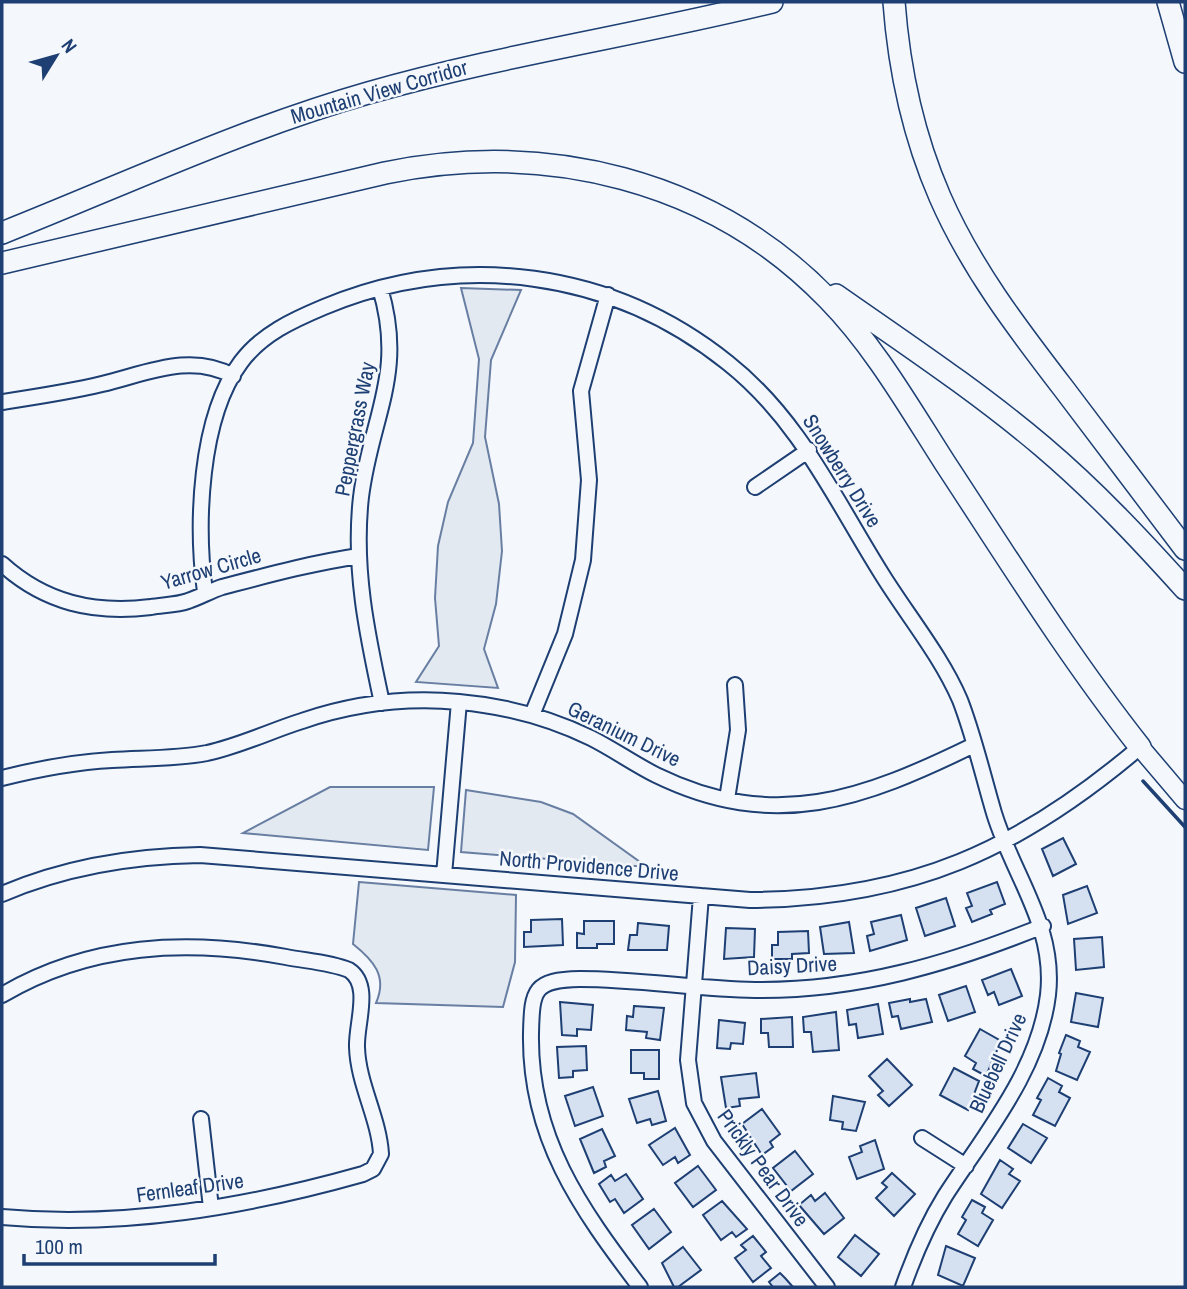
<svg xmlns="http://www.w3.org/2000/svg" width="1187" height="1289" font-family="'Archivo Narrow',sans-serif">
  <rect width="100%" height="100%" fill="#f4f7fb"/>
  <!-- green -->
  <path fill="#e3e9f0" stroke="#687fa3" stroke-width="2" d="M461,288L521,290L491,360L485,437L499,504L502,551L496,604L484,649L498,688L416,682L439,646L435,598L438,546L448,502L473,443L479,359Z
    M330,787H434L428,850L243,833Z
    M466,790L541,802L573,814L647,867L461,852Z
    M359,882L516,895L515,962L503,1007L376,1003C388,976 373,960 353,944Z"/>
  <!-- building -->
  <path fill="#d5e0f0" stroke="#1d3f73" stroke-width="2" d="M1063,838L1076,864L1053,876L1042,849Z
    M997,882L1005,904L990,910L992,914L972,922L966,908L972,906L967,893Z
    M1087,886L1097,913L1068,924L1063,895Z
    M946,898L955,926L925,936L916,908Z
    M901,915L907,940L870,951L867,936L874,934L871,922Z
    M562,919L563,945L524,947V932H531V920Z
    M584,921H614V944H597V948H577V933L584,934Z
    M849,922L854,953L824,954L820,927Z
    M638,923L669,926L667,950H628L630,935H637Z
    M726,928L755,929L754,957L724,959Z
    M808,931L809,953L792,954V959H772V945H778V932Z
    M1102,937L1104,967L1076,970L1074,939Z
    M1011,969L1022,996L999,1005L994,992L988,995L982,980Z
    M966,986L975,1012L948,1021L939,995Z
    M1076,993L1103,998L1098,1027L1071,1022Z
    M910,999V1002L926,999L932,1022L901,1029L898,1016L892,1017L889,1003Z
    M560,1002L593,1005L591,1030L577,1029V1036L562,1035Z
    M878,1004L883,1034L858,1038L856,1024L849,1025L847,1010Z
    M634,1006L664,1008L660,1040L646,1038L647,1032L626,1030L627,1016L633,1017Z
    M836,1012L839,1050L813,1052L811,1032H804L803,1017Z
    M792,1017L793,1047H769L768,1033H761V1019Z
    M719,1020L745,1023L743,1044L731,1043L730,1049L717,1048Z
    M980,1029L1001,1041L986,1076L973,1069L976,1063L965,1056Z
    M1066,1035L1080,1041L1078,1047L1090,1052L1077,1080L1056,1071L1061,1054L1059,1053Z
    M586,1046L587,1070L573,1071V1077L559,1078L557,1047Z
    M631,1050H659V1079H644V1073H631Z
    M887,1059L912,1085L889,1106L878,1095L883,1091L869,1076Z
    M954,1068L979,1081L968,1110L940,1095Z
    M756,1073L759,1097L739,1099L740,1106L726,1108L721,1077Z
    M1048,1078L1062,1086L1059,1092L1070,1098L1055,1126L1033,1115L1041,1100L1037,1098Z
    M593,1087L603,1116L575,1126L565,1096Z
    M658,1091L666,1121L652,1125L650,1119L637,1123L629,1099Z
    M833,1096L865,1102L856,1131L842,1129L843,1122L830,1120Z
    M762,1109L780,1134L770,1142L773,1147L762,1155L742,1124Z
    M1023,1124L1047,1138L1031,1163L1008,1148Z
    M675,1128L690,1155L678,1163L675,1157L663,1165L649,1145Z
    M602,1129L615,1156L604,1161L606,1167L594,1173L580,1139Z
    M875,1140L884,1169L857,1179L849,1157L862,1152L860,1146Z
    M795,1151L813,1174L791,1191L773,1168Z
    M1000,1160L1013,1169L1009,1174L1020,1181L1002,1208L981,1194Z
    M698,1166L716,1190L693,1207L675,1183Z
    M892,1173L915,1194L894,1216L876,1198L887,1187L882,1183Z
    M626,1174L643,1199L624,1213L615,1199L610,1202L599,1184L611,1175L615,1181Z
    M825,1193L844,1218L824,1234L799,1205L811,1195L815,1201Z
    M972,1200L985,1207L982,1213L993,1220L978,1246L958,1234L966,1220L962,1217Z
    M722,1201L747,1229L736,1237L732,1232L721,1240L703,1215Z
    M654,1209L671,1232L649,1249L632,1225Z
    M855,1235L879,1254L861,1276L838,1257Z
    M753,1236L766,1252L761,1256L771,1268L753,1282L735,1258L746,1250L741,1245Z
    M946,1246L975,1258L963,1286L938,1275Z
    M683,1247L701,1270L678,1287H674L662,1263Z
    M780,1273L785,1278L793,1287H773L769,1282Z"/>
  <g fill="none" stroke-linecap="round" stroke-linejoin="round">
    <defs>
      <path id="minor" d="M380,288C406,374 371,416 361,497C353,568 367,634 382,703
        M2,402C35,397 69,392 102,384C145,374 190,352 233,376
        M755,487L809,450
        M2,564C45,603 94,614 151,607C162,605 177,605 188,601C200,597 210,591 222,587C268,575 312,563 359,556
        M205,592C196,525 199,418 241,362C262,334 293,320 324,307C461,250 612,270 728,363C800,420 835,500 883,576C908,616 941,656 960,700C974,736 983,776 994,813C1013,876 1056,926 1048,995C1039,1070 985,1134 945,1196C927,1225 914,1256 903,1287
        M532,715L565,634L583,560L589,480L581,391L608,295
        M2,778C38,769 75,762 112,760C144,758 175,759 207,753C240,746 270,731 302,721C352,704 406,697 459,702C505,706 550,718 591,738C613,749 634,764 656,775C775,833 863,799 974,745
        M727,799L738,730L735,685
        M444,875L459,702
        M2,894C65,867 132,856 200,855L750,900C910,899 1019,850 1140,747
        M701,896L688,1060L694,1103L714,1141L827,1287
        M2,995C90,943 188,939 286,957C306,961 329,962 349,970C372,985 356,1023 357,1047C358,1084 379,1118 381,1154L373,1169L363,1174C246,1207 124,1228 2,1217
        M201,1119L211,1208
        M922,1138L966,1166
        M640,1287C580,1208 529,1137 531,1033C532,989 534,980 580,979C639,979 696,989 755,990C857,991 949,964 1043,926"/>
      <path id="major" d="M1140,747L1185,800"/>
      <path id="highway" d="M894,2C899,69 913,135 940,197C971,268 1017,328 1064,389C1104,442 1145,496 1185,549
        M1168,2L1185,62
        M2,233C123,185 242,129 368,93C501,55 638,35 772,2
        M2,263L385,173C545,140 712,179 828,299C875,347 909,407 945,463C1008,559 1069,657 1140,747
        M836,295C906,344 977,391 1042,446C1094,490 1140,539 1185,589"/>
    </defs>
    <!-- minor casing -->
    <use href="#minor" stroke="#1d3f73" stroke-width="18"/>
    <!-- major casing -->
    <use href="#major" stroke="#1d3f73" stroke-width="21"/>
    <!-- highway casing -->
    <use href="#highway" stroke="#1d3f73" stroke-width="24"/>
    <!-- minor -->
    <use href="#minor" stroke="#f4f7fb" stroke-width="14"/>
    <!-- major -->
    <use href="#major" stroke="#f4f7fb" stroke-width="18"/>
    <!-- highway -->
    <use href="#highway" stroke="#f4f7fb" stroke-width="21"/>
    <!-- wall -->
    <path stroke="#1d3f73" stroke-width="3.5" d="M1143,781L1185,827"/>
  </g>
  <g text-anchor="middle" stroke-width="5" stroke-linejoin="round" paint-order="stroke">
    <!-- street labels -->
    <g font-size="21" fill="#1d3f73" stroke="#f4f7fb">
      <text transform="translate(379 92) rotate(-16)" y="7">Mountain View Corridor</text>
      <text transform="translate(355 429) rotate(-79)" y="7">Peppergrass Way</text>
      <text transform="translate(842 471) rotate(58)" y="7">Snowberry Drive</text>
      <text transform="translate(211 569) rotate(-16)" y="7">Yarrow Circle</text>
      <text transform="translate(624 734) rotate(26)" y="7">Geranium Drive</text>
      <text transform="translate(589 866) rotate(5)" y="7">North Providence Drive</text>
      <text transform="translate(792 966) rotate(-3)" y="7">Daisy Drive</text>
      <text transform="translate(998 1063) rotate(-65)" y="7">Bluebell Drive</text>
      <text transform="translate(763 1168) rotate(54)" y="7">Prickly Pear Drive</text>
      <text transform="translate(190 1188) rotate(-8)" y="7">Fernleaf Drive</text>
    </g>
  </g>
  <!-- border -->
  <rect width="1187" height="1289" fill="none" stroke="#1d3f73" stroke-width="7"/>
  <!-- north arrow -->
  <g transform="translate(56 56) rotate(53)" stroke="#f4f7fb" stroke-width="5" paint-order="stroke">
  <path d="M0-5L12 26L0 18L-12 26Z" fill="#1d3f73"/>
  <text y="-10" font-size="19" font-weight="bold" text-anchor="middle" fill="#1d3f73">N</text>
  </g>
  <!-- scale -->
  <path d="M24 1254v10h191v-10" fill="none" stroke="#1d3f73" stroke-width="3.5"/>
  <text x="35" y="1254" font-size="21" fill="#1d3f73" stroke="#f4f7fb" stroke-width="5" paint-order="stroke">100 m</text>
</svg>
